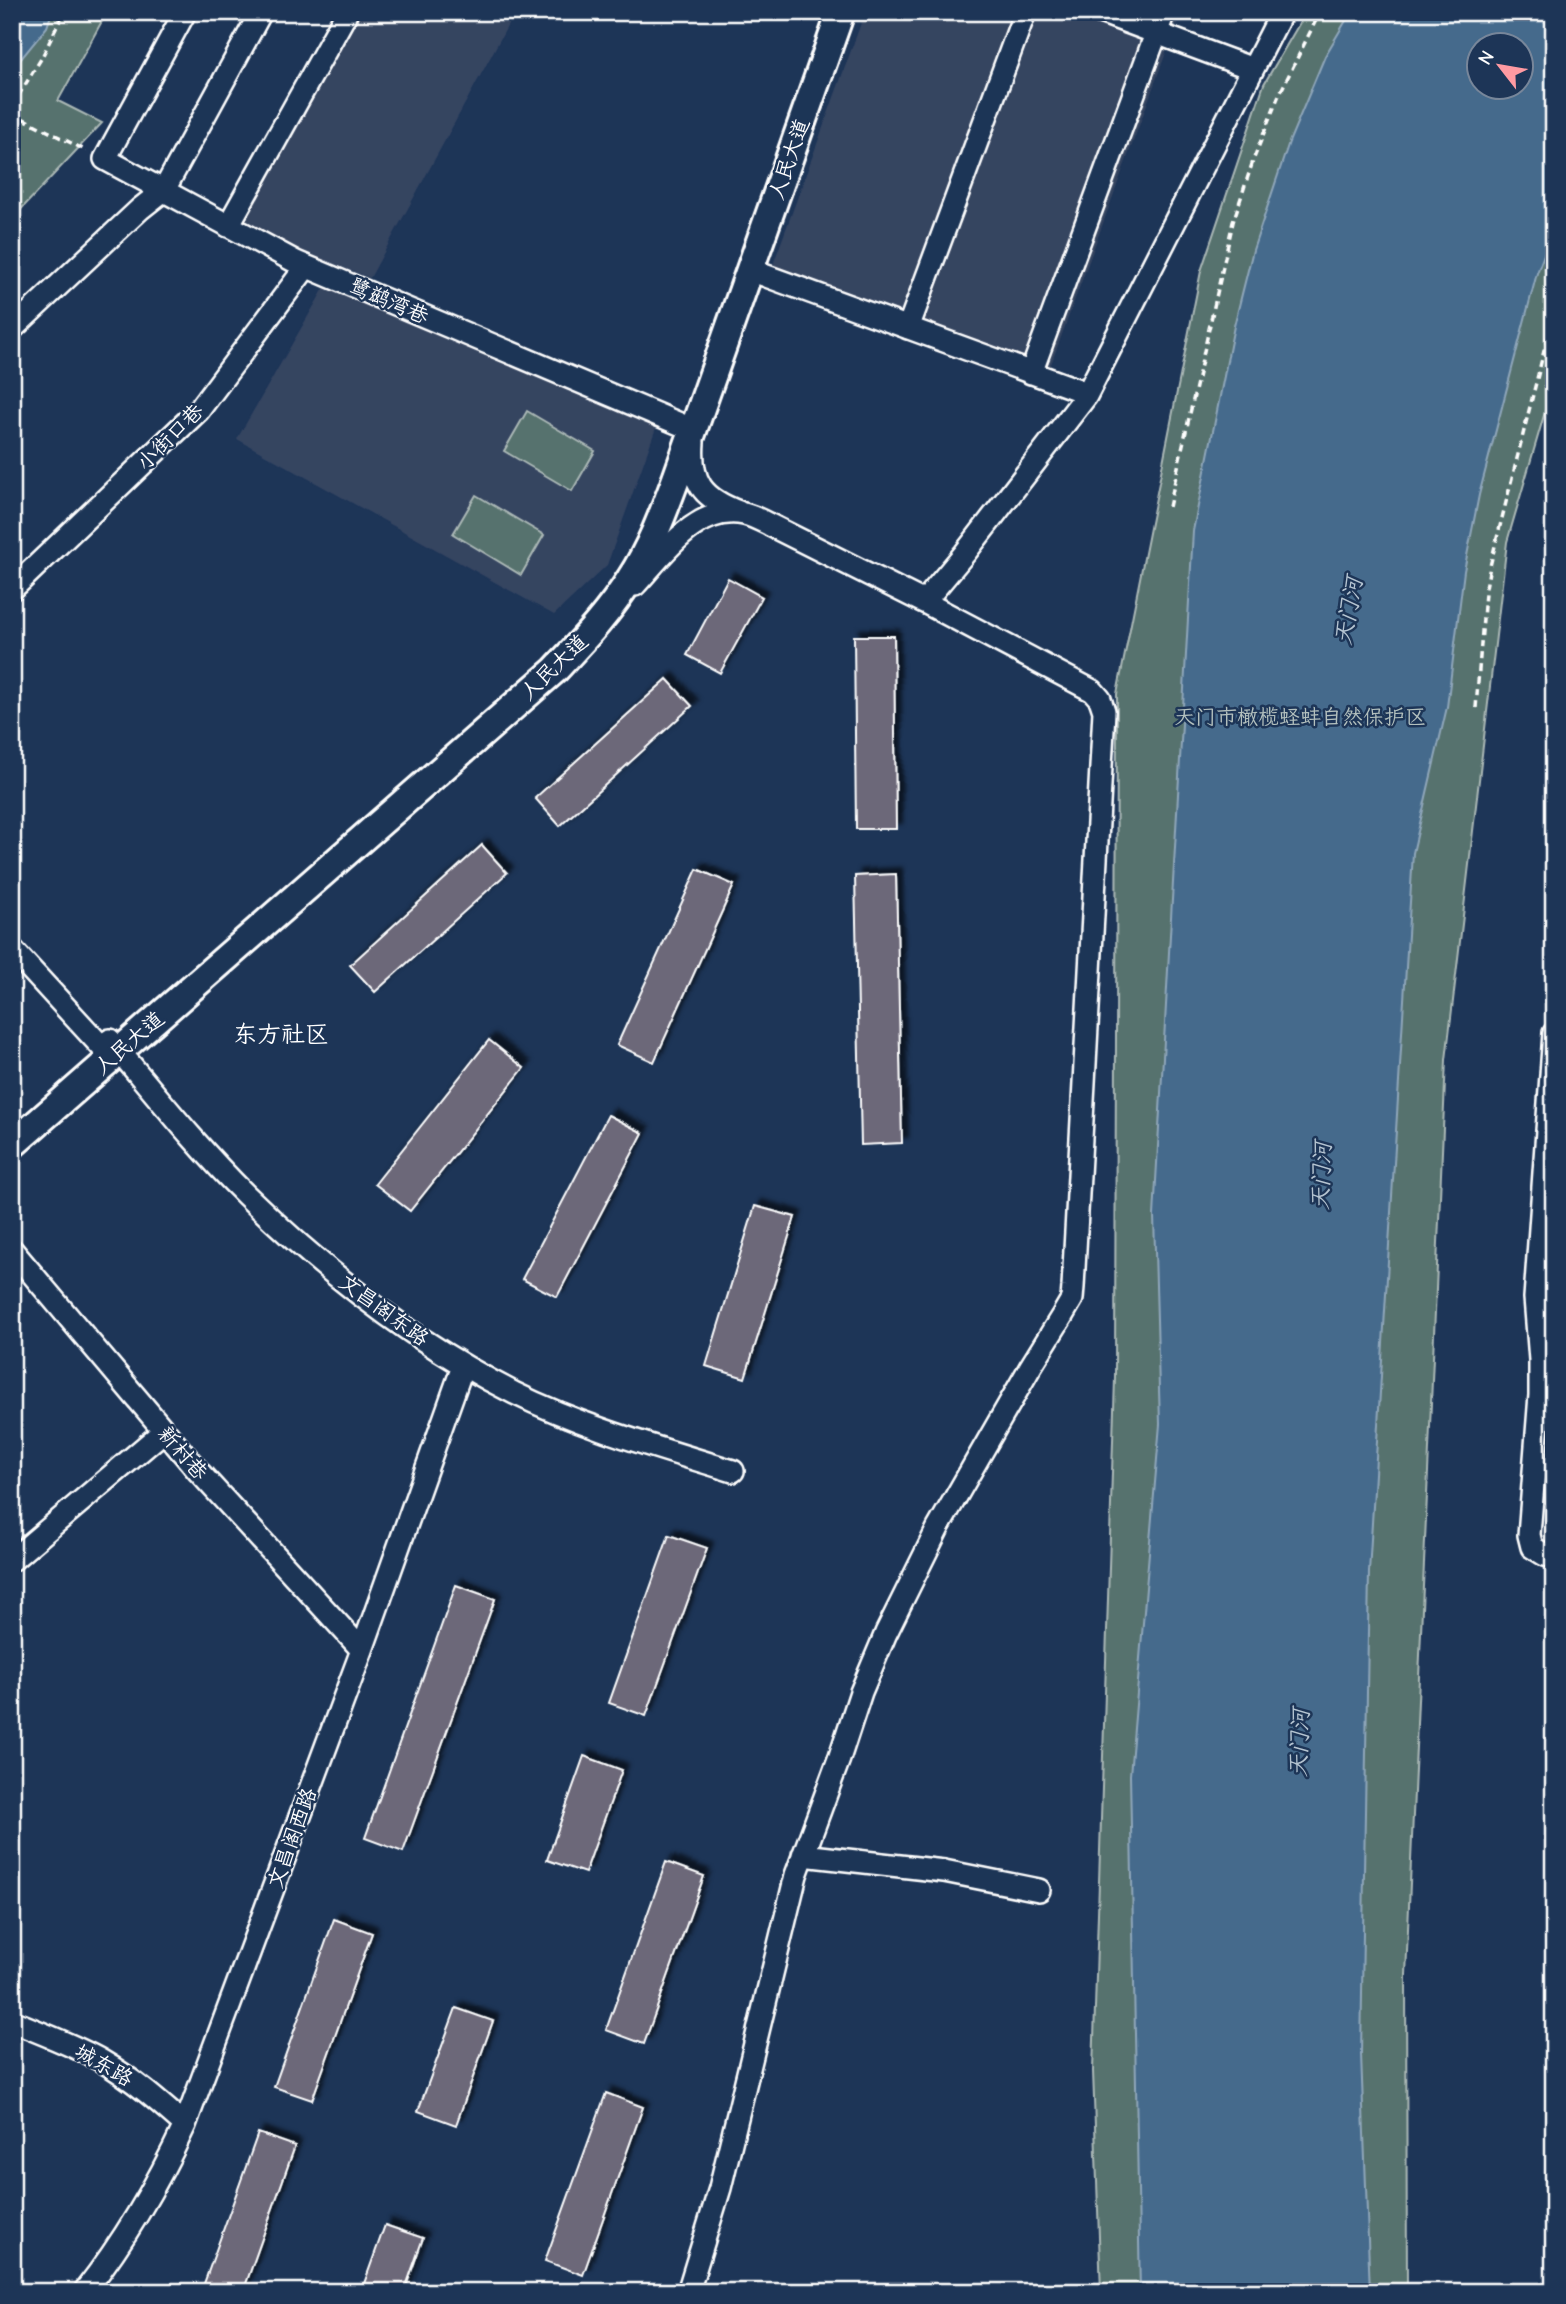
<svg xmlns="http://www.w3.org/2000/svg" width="1566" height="2304" font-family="'Comic Neue','LXGW WenKai TC',sans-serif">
  <defs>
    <filter id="shadow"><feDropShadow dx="6" dy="-6" stdDeviation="2" flood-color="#0009"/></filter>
  </defs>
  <rect width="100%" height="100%" fill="#1d3557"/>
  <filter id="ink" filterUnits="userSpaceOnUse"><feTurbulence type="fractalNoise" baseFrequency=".0143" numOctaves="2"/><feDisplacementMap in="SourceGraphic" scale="14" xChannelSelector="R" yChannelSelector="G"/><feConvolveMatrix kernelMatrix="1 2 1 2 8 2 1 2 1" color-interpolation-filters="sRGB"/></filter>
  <g filter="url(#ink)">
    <!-- built -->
    <path fill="#354461" d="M351,12H515L370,278L302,252L237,219Z
      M865,12H1181L1047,375L770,273Z
      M326,285L657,425L607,565L554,615L237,439Z"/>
    <!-- green -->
    <path fill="#57726e" stroke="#abb8b6" stroke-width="2" fill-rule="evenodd" d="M12,12H107L58,101L102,123L12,219Z
      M1306,12H1554V381L1507,542L1446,1060L1406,1975L1407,2292H1101L1093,2071L1115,1378L1117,694L1201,271L1264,84ZM1478,46H1520V88H1478Z
      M527,411L595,451L572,491L504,451Z
      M476,495L544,535L521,575L453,534Z"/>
    <!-- water -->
    <path fill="#456b8c" stroke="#8fa6ba" stroke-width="2" fill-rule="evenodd" d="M12,12H52L47,27L12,70Z
      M1351,12H1554V228L1537,273L1479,495L1464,571L1447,707L1413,853L1369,1572L1361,2054L1370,2292H1140L1130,1775L1160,1424L1154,1216L1193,531L1234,326L1253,250L1289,142L1325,56ZM1478,46H1520V88H1478Z"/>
    <!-- building -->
    <path fill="#6c6779" stroke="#fff" stroke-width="2" filter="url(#shadow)" d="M728,578L762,597L720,673L687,655Z
      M854,636H894L896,829H856Z
      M667,679L692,706L560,826L535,798Z
      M482,845L507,873L375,992L350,965Z
      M697,869L734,885L654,1062L617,1045Z
      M896,874L902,1143L861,1145L855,876Z
      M489,1040L524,1068L410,1211L375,1184Z
      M608,1115L643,1133L557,1297L522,1279Z
      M755,1206L795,1217L745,1378L706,1366Z
      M669,1535L707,1548L646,1716L609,1703Z
      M456,1585L495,1599L403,1852L365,1838Z
      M584,1756L622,1770L585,1873L547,1860Z
      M666,1862L704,1876L644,2044L606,2030Z
      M334,1919L372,1933L312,2100L274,2087Z
      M456,2008L493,2021L456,2125L418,2111Z
      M606,2093L643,2107L583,2275L545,2261Z
      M258,2133L295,2146L243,2292H201Z
      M385,2225L423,2238L404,2292H361Z"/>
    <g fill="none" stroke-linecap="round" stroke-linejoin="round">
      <defs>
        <path id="minor" d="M185,12L105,159L296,262L682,425
          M1100,12L1253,69
          M228,226L347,12
          M750,270L1087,393
          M908,328L1025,12
          M12,329L140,209L164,190L261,12
          M1031,373L1164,12
          M693,442C690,482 702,498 739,512
          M635,585C663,555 697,504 744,514C753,516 762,521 770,525L924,602L965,553L1086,396L1282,12
          M12,589L199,410L306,267
          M12,949L112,1058
          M1554,1033L1535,1298L1540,1360V1395L1529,1535L1532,1547L1545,1555L1554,1557
          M110,1040C154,1092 197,1147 246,1195C325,1272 415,1343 514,1393C583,1427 659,1448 733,1471
          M12,1250L199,1472L362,1650
          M12,1560L164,1431
          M803,1855L944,1871L1039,1890
          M12,2021C43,2034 74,2045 102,2061C133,2079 159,2102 185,2125
          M84,2292C125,2240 157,2185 185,2125L362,1650L463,1366
          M688,2292L720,2188L796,1875L839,1759L861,1692L886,1633L938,1528L1031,1366L1062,1316L1072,1299L1073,1287L1104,711L1100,699L1093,691L924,602"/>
        <path id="major" d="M12,1145L555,670C582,641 609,613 630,579C651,547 664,511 677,476L841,12"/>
      </defs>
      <!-- minor casing -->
      <use href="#minor" stroke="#fff" stroke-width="26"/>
      <!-- major casing -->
      <use href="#major" stroke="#fff" stroke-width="32"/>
      <!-- path -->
      <path stroke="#fff" stroke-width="3.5" stroke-dasharray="7 5" stroke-linecap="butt" d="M12,106L41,59L64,12
        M12,113L87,151
        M1169,507L1233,222L1254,158L1279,95L1320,12
        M1476,708L1485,593L1490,566L1554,311"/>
      <!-- minor -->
      <use href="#minor" stroke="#1d3557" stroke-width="21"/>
      <!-- major -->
      <use href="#major" stroke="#1d3557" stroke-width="26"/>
    </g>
  </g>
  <g text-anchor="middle" stroke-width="5" stroke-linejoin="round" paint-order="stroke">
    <!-- street labels -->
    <g font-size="21" fill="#fff" stroke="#1d3557">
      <text transform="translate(789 159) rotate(-71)" y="7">人民大道</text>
      <text transform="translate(389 301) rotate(23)" y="7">鹭鹚湾巷</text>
      <text transform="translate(170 437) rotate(-45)" y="7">小街口巷</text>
      <text transform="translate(554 667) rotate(-44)" y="7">人民大道</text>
      <text transform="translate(129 1043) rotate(-41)" y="7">人民大道</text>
      <text transform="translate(384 1310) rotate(36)" y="7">文昌阁东路</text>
      <text transform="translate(183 1453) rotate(49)" y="7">新村巷</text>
      <text transform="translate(292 1838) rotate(-70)" y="7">文昌阁西路</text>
      <text transform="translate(104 2065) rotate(30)" y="7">城东路</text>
    </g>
    <!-- park labels -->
    <g font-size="21" fill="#b3c0be" stroke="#1d3557">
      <text x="1300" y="724">天门市橄榄蛏蚌自然保护区</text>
    </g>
    <!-- water labels -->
    <g font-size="23" font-style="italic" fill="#b5c4d1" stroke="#1d3557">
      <text transform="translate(1348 611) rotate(-80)" y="8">天门河</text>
      <text transform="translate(1321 1176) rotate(-88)" y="8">天门河</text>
      <text transform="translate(1299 1743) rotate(-88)" y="8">天门河</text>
    </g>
    <!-- quarter labels -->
    <g font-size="24" fill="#fff" stroke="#1d3557">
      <text x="281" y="1042">东方社区</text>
    </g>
  </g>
  <!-- margin -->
  <rect width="1566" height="2304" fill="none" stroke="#1d3557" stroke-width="42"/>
  <rect x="21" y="21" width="1524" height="2262" fill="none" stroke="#fff" stroke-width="2.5" filter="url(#ink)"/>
  <!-- north arrow -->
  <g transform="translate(1500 66) rotate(301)"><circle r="33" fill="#1d3557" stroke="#77869a" stroke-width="2"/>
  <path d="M0-5L12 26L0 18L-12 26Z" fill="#ff9aa2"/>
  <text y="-10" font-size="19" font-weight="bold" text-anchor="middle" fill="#ffffff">N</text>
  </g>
</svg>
